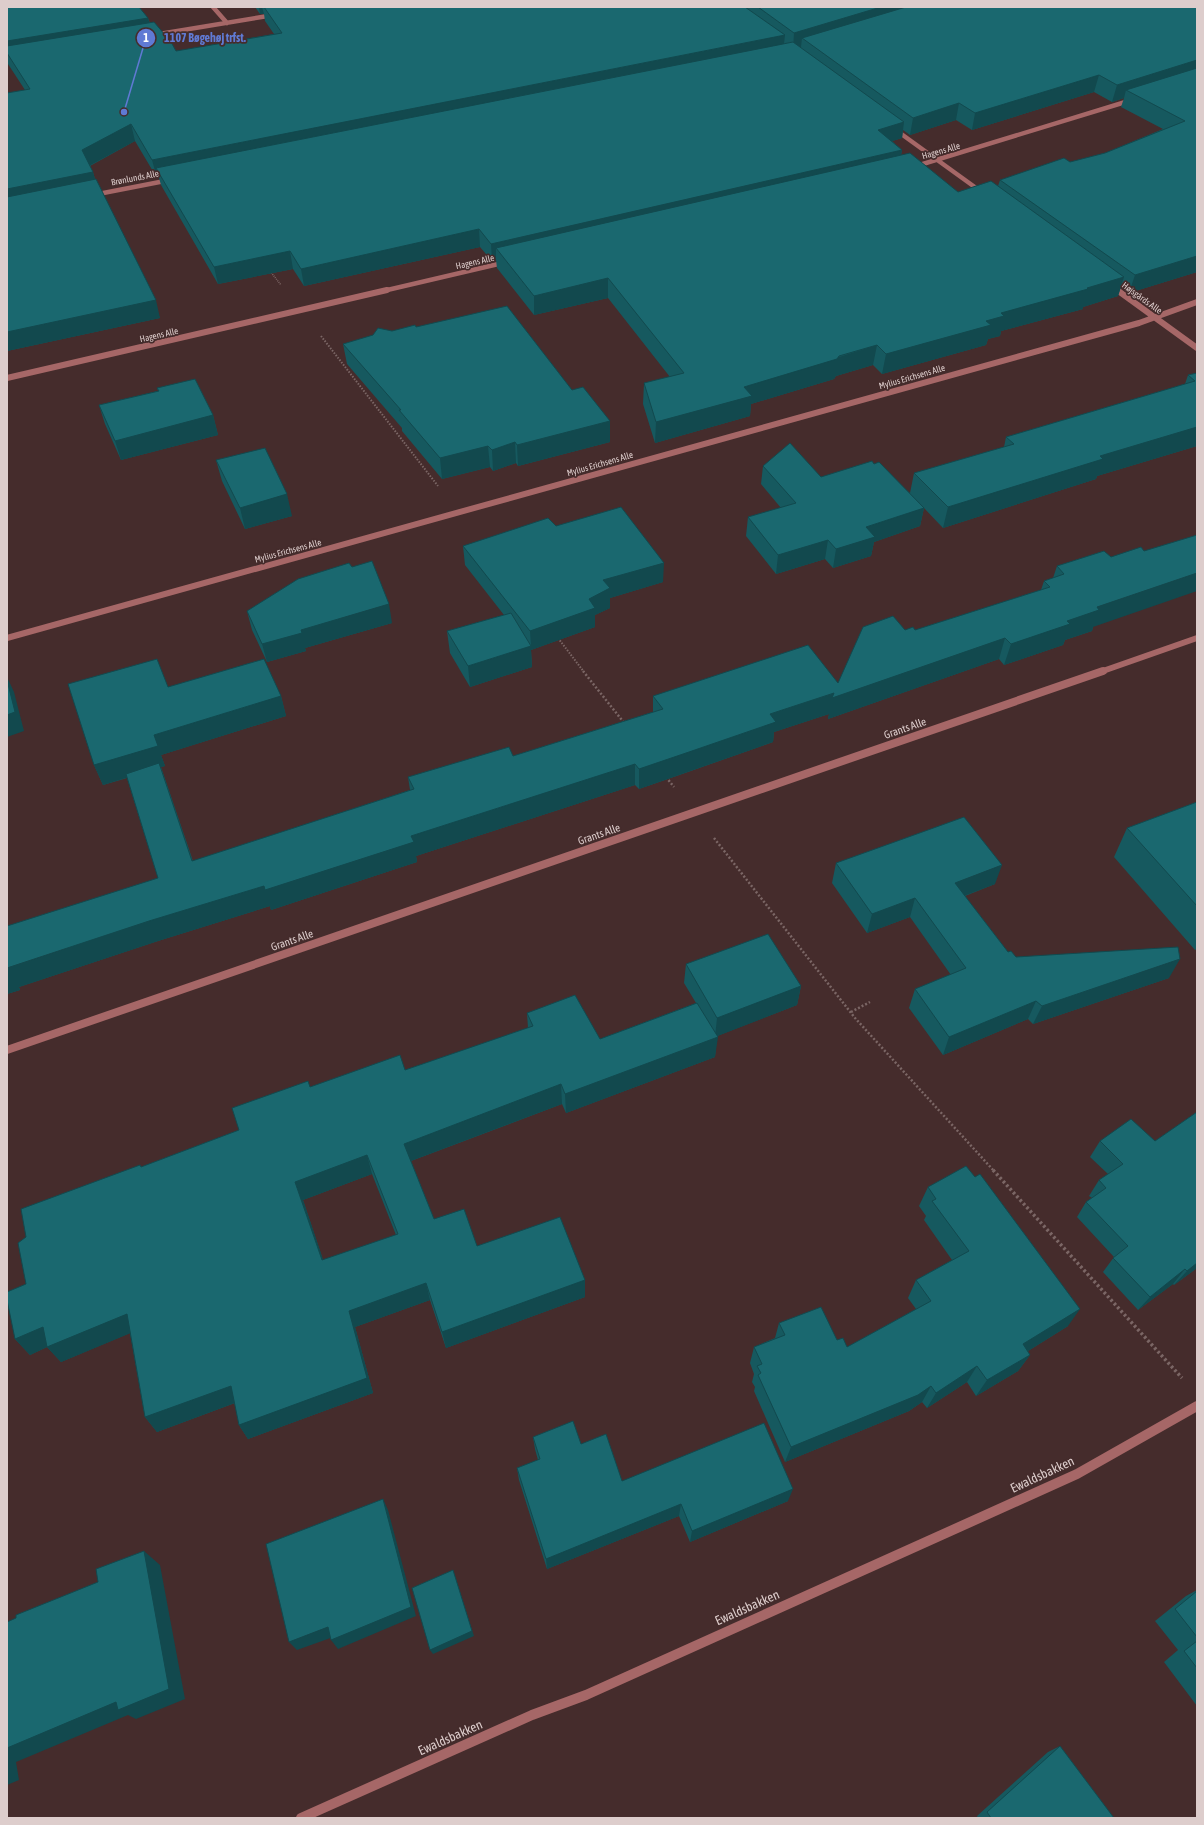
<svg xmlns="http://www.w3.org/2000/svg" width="1204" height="1825" font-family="'Asap Condensed',sans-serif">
  <rect width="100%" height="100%" fill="#452c2c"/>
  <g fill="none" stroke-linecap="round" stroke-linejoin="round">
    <!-- path-far3 -->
    <path stroke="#7b6665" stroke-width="1.5" stroke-dasharray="1 1" stroke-linecap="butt" d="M270,271L281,285"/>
    <!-- path-far2 -->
    <path stroke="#7b6665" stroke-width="2" stroke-dasharray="1.5 1.5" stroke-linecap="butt" d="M321,336L438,486
      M558,638L584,672"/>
    <!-- path-far1 -->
    <path stroke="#7b6665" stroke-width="2.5" stroke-dasharray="2 2" stroke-linecap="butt" d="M583,671L625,724
      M666,777L674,787
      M714,838L855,1018L994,1171
      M851,1012L870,1002"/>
    <!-- path -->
    <path stroke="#7b6665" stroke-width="3.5" stroke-dasharray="2.5 2.5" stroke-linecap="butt" d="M993,1170L1182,1378"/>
    <!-- minor-far3 -->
    <path stroke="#a66767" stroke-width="4.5" d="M213,7L227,23
      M153,35L274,15
      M893,128L983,193
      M913,167L1132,100
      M93,195L170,180
      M1110,285L1118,291
      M383,291L507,262"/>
    <!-- minor-far2 -->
    <path stroke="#a66767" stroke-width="6" d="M1117,290L1197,348
      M7,378L387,290
      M7,638L1139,323L1197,302
      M1100,672L1197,638"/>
    <!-- minor-far1 -->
    <path stroke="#a66767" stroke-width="8" d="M7,1050L1103,671"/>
    <!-- minor -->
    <path stroke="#a66767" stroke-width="10" d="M301,1818L532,1715L586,1695L1077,1474L1197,1406"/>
  </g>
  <!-- wall -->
  <path fill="#16595f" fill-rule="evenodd" d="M7,7L148,18L150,23L176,51L274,34L265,21L264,14H260L255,7H1197V272L1129,293L1121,287L1118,296L1083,307V309L1001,331L1000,336L988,339L986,345L882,374L873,365L836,376L834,379L751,404L750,416L655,443L643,404L644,383L670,377L608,298L534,315L497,268L496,260L492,261L480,247L304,286L293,269L218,284L161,185L159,178H157L135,141L90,166L93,172L95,179L160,318L7,351V93L25,90L8,64L7,60ZM1094,92L1112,102L1124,98L1121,107L1163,129L1105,153L1000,180L998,186L958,192L901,155L902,150L892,141L902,138L903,130L910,135L956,120L972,130Z
    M416,327L572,390L610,421V442L518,466L516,463L493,471L490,467L442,479L402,431V428L347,364L343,344L392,331Z
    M1197,373V446L1097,476L1096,479L943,528L924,508L920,526L874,542L871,556L833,568L825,559L776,574L746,536L748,517L781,508L761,484L763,466L821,477L874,464L910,493L914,473L1004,447L1006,437L1185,384L1188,375Z
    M157,388L213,415L218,435L121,460L105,424L99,405L158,391Z
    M216,460L292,516L245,529L222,481Z
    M556,526L663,582L610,598V608L595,615V627L531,650L532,667L470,687L450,653L447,631L504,615L465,565L463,546Z
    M1104,551L1093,627L1092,631L1065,640L1063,645L1004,665L999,659L828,719L829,714L774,732L773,742L688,772L639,789L635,785L416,856L417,862L271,910L270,906L158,941L19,987L20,990L7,994L158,878L127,778L103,785L94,765L168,687L281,696L286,716L161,755L165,766L161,767L193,861L410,790L408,777L513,756L653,712V696L838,683L905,630H915L1041,590L1044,581L1053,578L1057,566Z
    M247,611L392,623L305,648L306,651L267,662L252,630Z
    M1197,802V949L1195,950L1114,857L1127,828Z
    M836,863L995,884L965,896L1008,952L1016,957L1169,978L1033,1024L1028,1019L943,1055L909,1008L915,989L951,975L910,917L867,933L832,883Z
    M686,964L801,986L797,1005L717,1036L715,1057L566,1113L562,1104L411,1161L434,1219L477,1246L585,1280V1297L446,1348L430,1300L355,1327L373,1393L248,1439L239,1425L235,1403L157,1432L145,1417L130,1333L61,1362L47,1347L30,1355L15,1339L26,1284L141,1167L239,1130L310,1087L405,1070L528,1028L527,1013L600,1039L696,1003L684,983ZM372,1174L396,1235L323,1260L303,1200Z
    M1197,1112V1268L1174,1285L1173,1284L1138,1310L1103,1272L1114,1257L1077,1217L1086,1202L1092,1198L1089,1196L1099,1180L1108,1174L1090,1157L1100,1141H1155Z
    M928,1187L1068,1326L1028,1351L1030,1355L1018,1371L976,1396L967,1382L927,1408L922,1402L909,1411L785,1462L754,1391L755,1387L752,1382L754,1374L750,1363L754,1347L775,1338L779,1323L837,1340L847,1347L916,1309L908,1298L916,1280L952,1260L924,1220L926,1216L919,1206Z
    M533,1437L622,1481L788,1501L690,1542L679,1516L547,1569L519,1480L517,1468L538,1460L535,1449Z
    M1197,1590V1706L1164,1662L1178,1650L1155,1621L1186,1596Z
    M1060,1746L1114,1818H978L977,1816L1048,1752Z"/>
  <!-- shaded-wall -->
  <path fill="#12494e" d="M259,7H262L264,14H260Z
    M881,7H932L802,38L801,47L793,50L794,33Z
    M148,18L152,32L7,53V41Z
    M785,35L783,52L156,168L159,178H157L152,160Z
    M1197,60V72L1126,90L1124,98L1112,102L1117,85Z
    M1099,75L1094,92L972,130L975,113Z
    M959,103L956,120L910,135L913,118Z
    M904,122L902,138L875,147L878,130Z
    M131,124L135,141L87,167L82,150Z
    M902,150L899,166L496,248V260L492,261L491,244Z
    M93,172L98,190L7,208V189Z
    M479,229L480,247L304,286L301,269Z
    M290,251L293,269L218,284L214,267Z
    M1197,256V272L1129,293L1135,275Z
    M1124,277L1118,296L1083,307V309L1001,331L1000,336L988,339L986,345L882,374L886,354L986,321L1001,313Z
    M608,278V298L534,315V296Z
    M156,300L160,318L7,351V332Z
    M877,345L873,365L836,376L834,379L751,404L750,416L655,443L656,422L744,387Z
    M213,415L218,435L121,460L115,441Z
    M610,421V442L518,466L517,445Z
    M1197,427V446L1097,476L1096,479L943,528L948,507L1100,456Z
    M515,442L516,463L493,471L492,450Z
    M488,446L490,467L442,479L440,458Z
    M287,494L292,516L245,529L240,508Z
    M924,508L920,526L874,542L871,556L833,568L836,549L866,527Z
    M828,540L825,559L776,574L778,555Z
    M664,563L663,582L610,598V608L595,615V627L531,650L532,667L470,687L468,666L531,646L530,631L589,599L603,580Z
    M1197,573V591L1093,627L1092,631L1065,640L1063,645L1004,665L1011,644L1067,621L1097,607Z
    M389,604L392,623L305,648L306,651L267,662L262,644L301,630Z
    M1005,638L999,659L828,719L829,714L774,732L773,742L639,789V769L770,714Z
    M7,677L14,692L24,731L7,737Z
    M281,696L286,716L161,755L165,766L161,767L199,881L192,861L161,767L103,785L94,765L154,735Z
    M635,764V785L416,856L417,862L271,910L265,890L411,836Z
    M1002,865L995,884L948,902L955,883Z
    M264,886L270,906L158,941L19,987L20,990L7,994V968L149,921Z
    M915,898L910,917L867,933L872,914Z
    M1180,959L1169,978L1033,1024L1042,1006Z
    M801,986L797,1005L715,1037L717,1018Z
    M1036,1001L1028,1019L943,1055L949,1037Z
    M718,1037L715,1057L566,1113L565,1094Z
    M561,1084L562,1104L408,1162L404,1144Z
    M367,1155L372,1174L303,1200L329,1277L322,1260L295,1182Z
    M1197,1263V1268L1174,1285L1187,1271Z
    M1185,1269L1173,1284L1138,1310L1150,1297Z
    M585,1280V1297L446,1348L442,1332Z
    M426,1283L430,1300L355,1327L373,1393L248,1439L239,1425L349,1311Z
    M1080,1309L1068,1326L1012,1361L1023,1344Z
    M127,1314L138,1330L61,1362L47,1347L30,1355L15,1339L43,1327Z
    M1030,1355L1018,1371L976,1396L987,1380Z
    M977,1366L967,1382L927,1408L936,1393Z
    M231,1386L240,1401L157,1432L145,1417Z
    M931,1386L922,1402L909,1411L785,1462L791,1447Z
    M793,1489L788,1501L690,1542L692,1531Z
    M383,1499L388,1510L416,1616L338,1649L331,1640Z
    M681,1504L679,1516L547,1569L546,1559Z
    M144,1551L160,1565L185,1699L136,1719L128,1715L16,1762L19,1780L7,1785V1748Z
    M453,1570L474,1636L433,1654L430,1650Z
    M328,1627L336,1636L297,1650L289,1642Z"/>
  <!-- building -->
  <path fill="#1a686f" stroke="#12494e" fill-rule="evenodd" d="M7,7H139L148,18L7,41Z
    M264,7H745L785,35L152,160L131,124L82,150L93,172L7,189V93L30,89L7,53V46L154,22L171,42L176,51L282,33Z
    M758,7H881L794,33Z
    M906,7H1197V60L1117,85L1099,75L975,113L959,103L913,118L802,38Z
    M793,42L904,122L878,130L902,150L491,244L479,229L301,269L290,251L214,267L156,168Z
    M1197,68V256L1135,275L1000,180L1064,158L1070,162L1105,153L1185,121L1126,90Z
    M910,153L958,192L991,181L1124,277L1087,288L1088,289L1001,313L1004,316L986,321L991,325L886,354L877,345L839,356L837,359L744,387L752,396L656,422L644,383L684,373L608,278L534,296L496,248Z
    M96,179L156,300L7,332V197Z
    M507,306L572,390L583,387L610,421L517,445L515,442L492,450L488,446L440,458L399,410H401L343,344L373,335L378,328L392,331L415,325L416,327Z
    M1197,373V427L1100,456L1103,459L948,507L914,473L1014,444L1006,437L1195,381L1188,375Z
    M195,379L213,415L115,441L99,405L159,391L157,388Z
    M790,443L821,477L872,461L874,464L879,462L924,508L866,527L875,537L836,549L828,540L778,555L748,517L796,503L763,466Z
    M265,448L287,494L240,508L216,460Z
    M621,507L664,563L603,580L610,588L589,599L595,608L530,631L463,546L548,518L556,526Z
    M1197,535V573L1097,607L1099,610L1067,621L1070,624L1011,644L1005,638L832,698L834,693L770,714L776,722L689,752L639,769L635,764L411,836L414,842L265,890L264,886L149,921L7,968L8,971L7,972V926L158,878L126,774L159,763L192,861L414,789L408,777L509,747L513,756L663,709L653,696L808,645L838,683L863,627L893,616L905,630L913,627L915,630L1050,587L1044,581L1064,574L1057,566L1104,551L1111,557L1141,547L1144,551Z
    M372,561L389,604L301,630L302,633L262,644L247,611L298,579L349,563L352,567Z
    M511,613L531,646L468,666L447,631Z
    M157,659L168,687L264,659L281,696L154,735L158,746L94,765L68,684Z
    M7,680L15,712L7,715Z
    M1197,802V906L1127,828Z
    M964,817L1002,865L955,883L1008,952L1011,951L1016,957L1178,947L1180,959L1042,1006L1036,1001L949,1037L915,989L966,968L915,898L872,914L836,863Z
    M768,934L801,986L717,1018L686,964Z
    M575,995L600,1039L697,1003L718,1037L565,1094L561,1084L404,1144L434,1219L464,1209L477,1246L560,1217L585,1280L442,1332L426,1283L349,1311L367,1378L239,1425L231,1386L145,1417L127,1314L47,1347L43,1327L15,1339L7,1300V1292L26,1284L18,1243L26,1237L21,1209L140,1165L141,1167L239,1130L232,1108L308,1081L310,1087L400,1055L405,1070L533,1026L527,1013ZM367,1155L398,1234L322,1260L295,1182Z
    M1197,1112V1263L1187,1271L1185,1269L1150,1297L1113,1258L1128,1246L1086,1202L1106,1188L1099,1180L1123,1164L1100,1141L1131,1119L1155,1141Z
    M966,1166L975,1177L980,1174L1080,1309L1023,1344L1030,1355L987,1380L977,1366L936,1393L931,1386L918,1395L791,1447L758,1375L761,1373L757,1366L762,1364L754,1347L785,1335L779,1323L821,1307L837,1340L843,1338L847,1347L931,1301L916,1280L969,1251L932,1201L936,1199L928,1187Z
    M573,1421L581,1444L606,1434L622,1481L764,1423L793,1489L692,1531L681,1504L546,1559L517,1468L540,1459L533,1437Z
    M383,1499L411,1607L331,1640L328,1627L289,1642L266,1544Z
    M144,1551L169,1689L118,1710L116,1702L7,1748V1622L16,1618V1615L98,1582L96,1569Z
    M453,1570L472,1631L430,1650L412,1588Z
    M1197,1591V1637L1175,1609Z
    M1197,1641V1668L1184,1651Z
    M1060,1746L1114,1818H991L987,1812Z"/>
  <g text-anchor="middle" stroke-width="3.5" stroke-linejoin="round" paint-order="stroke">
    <!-- far-street labels -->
    <g font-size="9" fill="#ddcdcc" stroke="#452c2c">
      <text transform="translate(941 151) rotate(-16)" y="3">Hagens Alle</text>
      <text transform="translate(135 178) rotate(-11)" y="3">Brønlunds Alle</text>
      <text transform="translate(475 262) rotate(-13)" y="3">Hagens Alle</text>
      <text transform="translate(1142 298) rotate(36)" y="3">Højsgårds Alle</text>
      <text transform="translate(159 335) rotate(-13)" y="3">Hagens Alle</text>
      <text transform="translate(912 377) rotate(-16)" y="3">Mylius Erichsens Alle</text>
      <text transform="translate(600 464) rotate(-16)" y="3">Mylius Erichsens Alle</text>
      <text transform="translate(288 551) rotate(-15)" y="3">Mylius Erichsens Alle</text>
    </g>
    <!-- street labels -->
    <g font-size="11" fill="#ddcdcc" stroke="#452c2c">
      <text transform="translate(905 728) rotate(-19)" y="4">Grants Alle</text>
      <text transform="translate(599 834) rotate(-19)" y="4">Grants Alle</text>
      <text transform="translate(292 940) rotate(-19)" y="4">Grants Alle</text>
    </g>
    <!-- near-street labels -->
    <g font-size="13" fill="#ddcdcc" stroke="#452c2c">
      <text transform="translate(1042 1474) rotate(-25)" y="5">Ewaldsbakken</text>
      <text transform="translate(747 1607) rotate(-24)" y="5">Ewaldsbakken</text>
      <text transform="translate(450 1737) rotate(-24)" y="5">Ewaldsbakken</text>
    </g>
  </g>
  <!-- callouts -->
  <path fill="none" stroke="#607ad4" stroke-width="1.5" d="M124 112L146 38"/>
  <g fill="#607ad4" stroke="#452c2c" stroke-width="1.5">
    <circle cx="124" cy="112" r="4"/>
    <circle cx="146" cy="38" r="10"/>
  </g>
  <g font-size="12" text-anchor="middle" font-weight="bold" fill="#fff">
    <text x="146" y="42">1</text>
  </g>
  <g font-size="12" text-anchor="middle" font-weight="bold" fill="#607ad4" stroke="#452c2c" stroke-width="3.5" stroke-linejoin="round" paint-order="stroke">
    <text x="205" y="42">1107 Bøgehøj trfst.</text>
  </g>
  <!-- border -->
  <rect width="1204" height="1825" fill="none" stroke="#ddcdcc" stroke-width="16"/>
</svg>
